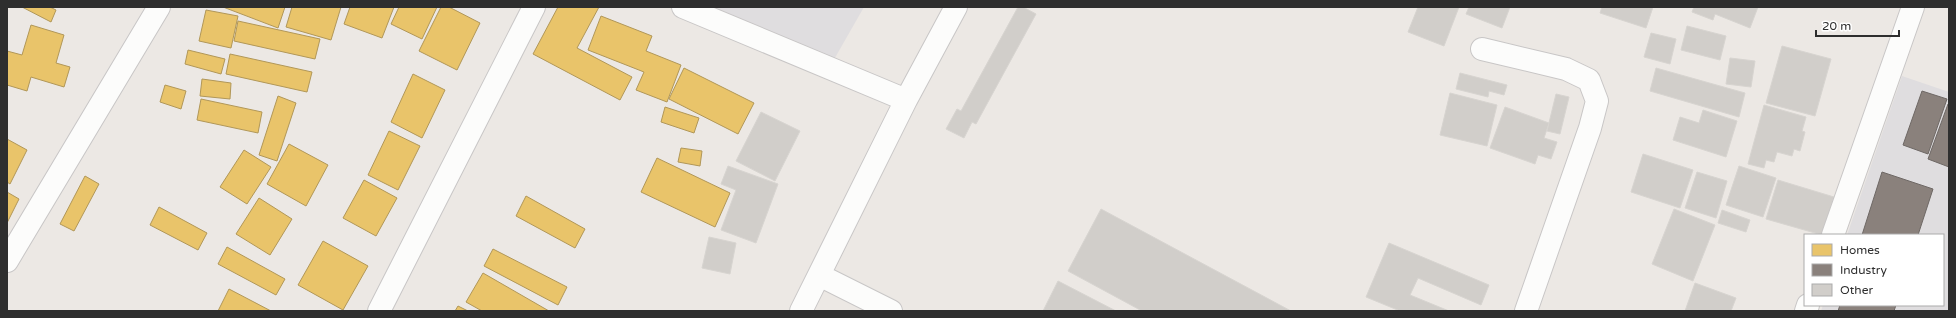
<svg xmlns="http://www.w3.org/2000/svg" width="1956" height="318" font-family="'Varela Round',sans-serif">
  <rect width="100%" height="100%" fill="#ece8e4"/>
  <!-- industrial -->
  <path fill="#dfdddf" d="M702,7H864L824,77Z
    M1902,76L1949,92V311H1821L1823,305H1943V235H1847Z"/>
  <!-- homes -->
  <path fill="#e9c46a" stroke="#b19758" d="M22,7H50L56,10L51,22Z
    M223,7H285L278,28Z
    M292,7H341L331,40L286,27Z
    M350,7H394L382,38L344,24Z
    M399,7H437L422,39L391,24Z
    M441,7H449L480,23L457,70L419,51Z
    M558,7H599L577,48L632,77L620,100L533,54Z
    M206,10L238,16L231,48L199,41Z
    M601,16L652,36L646,51L681,65L667,102L636,90L644,72L588,50Z
    M238,21L320,39L315,59L234,41Z
    M31,25L64,35L56,63L70,67L64,87L31,77L27,91L7,85V51L22,55Z
    M188,50L225,59L221,74L185,64Z
    M230,54L312,72L307,92L226,74Z
    M684,68L754,103L738,134L669,99Z
    M413,74L445,90L422,138L391,122Z
    M202,79L231,83L230,99L200,96Z
    M165,85L186,91L181,109L160,102Z
    M278,96L296,103L277,161L259,155Z
    M201,99L262,112L258,133L197,120Z
    M665,107L699,118L694,133L661,122Z
    M389,131L420,146L398,190L368,175Z
    M7,139L27,150L10,184L7,182Z
    M289,144L328,165L306,206L267,184Z
    M681,148L702,151L700,166L678,162Z
    M244,150L271,167L247,204L220,187Z
    M657,158L730,193L715,227L641,192Z
    M85,176L99,184L74,231L60,224Z
    M364,180L397,198L376,236L343,218Z
    M7,192L19,199L7,223Z
    M526,196L585,229L575,248L516,216Z
    M259,198L292,219L270,255L236,234Z
    M159,207L207,233L198,250L150,225Z
    M323,241L368,266L343,310L298,285Z
    M227,247L285,279L276,295L218,264Z
    M493,249L567,287L558,305L484,266Z
    M483,273L549,311H482L466,302Z
    M229,289L271,311H218Z
    M458,306L468,311H455Z"/>
  <!-- industry -->
  <path fill="#8a817c" stroke="#6e6865" d="M1922,91L1947,99L1928,154L1903,145Z
    M1948,104L1949,105V167L1928,159Z
    M1882,172L1933,189L1918,235H1862Z
    M1840,305H1896L1894,311H1838Z"/>
  <!-- building -->
  <path fill="#d1ceca" stroke="#d7d4d0" d="M1018,7H1023L1036,14L976,124L972,122L964,138L946,129L957,109L961,111Z
    M1418,7H1459L1444,46L1408,32Z
    M1469,7H1510L1502,28L1466,14Z
    M1602,7H1653L1646,28L1600,13Z
    M1694,7H1758L1750,28L1715,14L1713,20L1692,12Z
    M1687,26L1726,36L1720,60L1681,50Z
    M1651,33L1676,39L1670,64L1644,57Z
    M1782,46L1831,59L1815,116L1766,103Z
    M1730,58L1755,61L1751,87L1726,84Z
    M1656,68L1745,93L1739,117L1650,91Z
    M1460,73L1507,85L1504,95L1489,91L1488,97L1456,89Z
    M1450,93L1497,105L1487,146L1440,135Z
    M1556,94L1569,97L1560,134L1547,131Z
    M1764,105L1806,117L1802,131L1805,132L1800,151L1794,149L1792,156L1777,152L1774,162L1766,160L1764,168L1748,164Z
    M1505,107L1549,123L1544,138L1557,142L1551,159L1538,155L1535,164L1490,148Z
    M1703,110L1737,121L1726,157L1673,140L1680,117L1699,123Z
    M761,112L800,131L775,181L736,161Z
    M1643,154L1693,170L1680,208L1631,192Z
    M728,166L778,184L756,243L721,230L736,190L721,184Z
    M1739,166L1776,178L1763,217L1726,205Z
    M1697,172L1727,181L1716,218L1685,208Z
    M1778,180L1834,197L1822,235L1766,219Z
    M1101,209L1291,311H1142L1068,271Z
    M1674,209L1715,225L1693,281L1652,264Z
    M1722,210L1750,220L1746,232L1718,223Z
    M709,237L736,243L730,274L702,268Z
    M1389,243L1489,285L1481,305L1418,278L1410,295L1449,311H1400L1366,297Z
    M1058,281L1116,311H1043Z
    M1695,283L1736,298L1731,311H1685Z"/>
  <g fill="none" stroke-linecap="round" stroke-linejoin="round">
    <defs>
      <path id="minor" d="M683,7L906,100
        M1482,49L1566,69L1589,80L1597,101L1590,128L1526,311
        M1833,235L1913,7
        M7,261L159,7
        M819,275L891,311
        M379,311L534,7
        M801,311L906,100L956,7
        M1806,311L1808,305"/>
    </defs>
    <!-- minor casing -->
    <use href="#minor" stroke="#c8c6c6" stroke-width="24"/>
    <!-- minor -->
    <use href="#minor" stroke="#fcfcfb" stroke-width="22"/>
  </g>
  <!-- border -->
  <rect width="1956" height="318" fill="none" stroke="#2e2e2e" stroke-width="16"/>
  <!-- legend -->
  <rect x="1804" y="234" width="140" height="72" fill="#ffffff" stroke="#ababab"/>
  <rect x="1812" y="244" width="20" height="12" fill="#e9c46a" stroke="#ababab"/>
  <text x="1840" y="254" font-size="12" fill="#2e2e2e">Homes</text>
  <rect x="1812" y="264" width="20" height="12" fill="#8a817c" stroke="#ababab"/>
  <text x="1840" y="274" font-size="12" fill="#2e2e2e">Industry</text>
  <rect x="1812" y="284" width="20" height="12" fill="#d1ceca" stroke="#ababab"/>
  <text x="1840" y="294" font-size="12" fill="#2e2e2e">Other</text>
  <!-- scale -->
  <path d="M1816 30v6h83v-6" fill="none" stroke="#2e2e2e" stroke-width="2"/>
  <text x="1822" y="30" font-size="12" fill="#2e2e2e" stroke="#ffffff" stroke-width="3" paint-order="stroke">20 m</text>
</svg>
